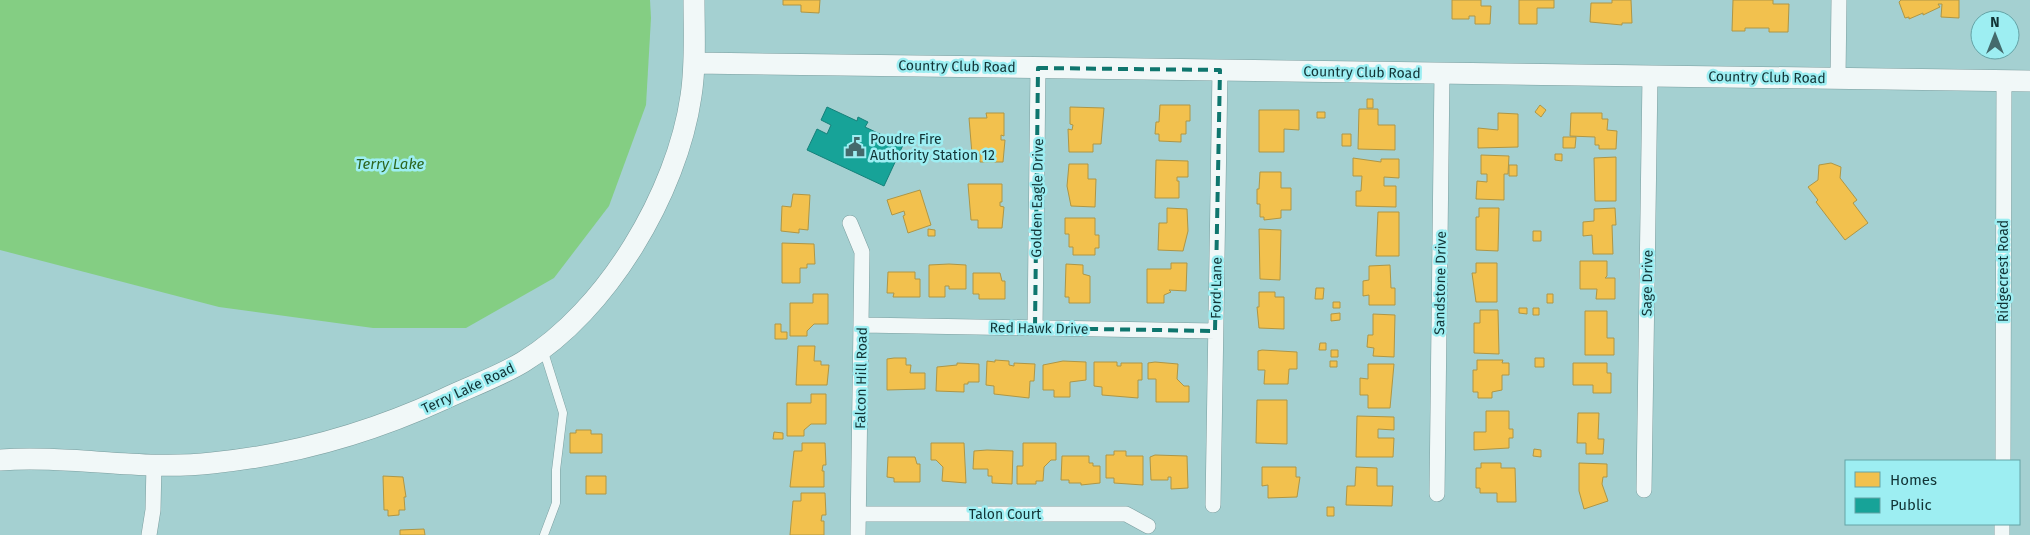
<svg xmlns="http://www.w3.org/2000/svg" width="2030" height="535" font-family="'Fira Sans',sans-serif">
  <rect width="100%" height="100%" fill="#a4d0d1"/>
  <!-- water -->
  <path fill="#84ce83" d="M0,0H650L651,18L646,105L609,206L554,278L466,328H373L219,307L0,250Z"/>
  <!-- homes -->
  <path fill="#f2c14e" stroke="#ae9646" d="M783,0H820L819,13L801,12V5H783Z
    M1452,0H1481V6H1491L1490,24H1475V16H1469V19H1452Z
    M1519,0H1554V8H1537V24H1519Z
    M1612,0H1631L1632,23H1622V25L1590,22L1591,3H1612Z
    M1733,0H1773V4H1789L1788,32H1769V28H1745V31H1732Z
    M1901,0H1959V18L1941,17L1942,4H1938L1940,7L1923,15V13L1909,19V17L1905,18L1899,2Z
    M1367,99H1373V108H1367Z
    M1160,105H1190V121H1186V134H1181V142L1159,141V134H1155L1156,122H1159Z
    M1540,105L1546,110L1541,117L1535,112Z
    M1070,107L1104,108L1101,144H1093V152H1069L1068,129L1072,130L1073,125L1070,124Z
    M1359,109H1378V125H1395V150L1358,149Z
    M1259,110H1299V130L1284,129V152H1259Z
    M1317,112H1325V118H1317Z
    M986,113H1004V136L1001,135V140H1005L1003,162H980V154H972L969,118H987Z
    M1498,113L1518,114V147L1478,148V128L1498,130Z
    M1571,113H1602V119H1608L1607,130L1617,131L1616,149H1599V145H1595V137L1570,136Z
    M1342,134H1351V146H1342Z
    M1563,137H1576L1575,148H1563Z
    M1555,154H1562V161L1555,160Z
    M1481,155L1509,156L1508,174H1504V200L1476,199L1477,181L1487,182V174H1481Z
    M1616,157V201H1595L1594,158Z
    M1353,158L1381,162V159H1399V178L1384,177V186H1396V207L1356,206V191H1361L1362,176H1353Z
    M1156,160L1188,161V177H1177V181H1179V198H1155Z
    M1831,163L1841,167L1840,178L1857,200L1853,203L1868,223L1845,240L1816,202L1818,200L1808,187L1818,180L1819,165Z
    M1069,164H1088V179H1096L1095,207L1071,206L1067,186Z
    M1509,165H1517V176H1509Z
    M1260,172H1281V188H1291V210H1281V218L1264,220V217H1260V204H1257V189H1259Z
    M968,184H1002V202H1000V206L1004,207L1002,228H978V220H971Z
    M920,190L931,225L908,233L903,216L905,215L904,211L892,215L887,200Z
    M793,194L810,195L808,230L799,229V233L781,231L782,206L791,207Z
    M1167,208L1187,209L1188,231L1183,251L1158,250L1159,223H1167Z
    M1479,208H1499L1498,251L1476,250V217H1479Z
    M1615,208L1616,225H1612L1613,254H1593L1592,235L1583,236V222L1594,221V209Z
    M1378,212H1399V256H1376Z
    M1065,218H1095V235H1099V248H1095V255H1073V247H1069V234H1065Z
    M928,229L935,230V236H928Z
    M1259,229L1281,230L1280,280L1260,279Z
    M1533,231H1541V241H1533Z
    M782,243L814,244L815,264H807V268H800V283H782Z
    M1580,261H1607V276L1605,278H1615V299H1596L1597,289H1580Z
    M1171,263H1187L1186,291L1169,290L1171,292L1164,295V303H1147V269H1171Z
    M1476,263H1497V302H1476L1472,273H1476Z
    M949,264L966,265V289H949V286H945V297H929V265Z
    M1066,264L1083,265V274L1090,276V303H1069V297H1065Z
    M1390,265L1391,288H1395V305H1369V295L1363,296V281L1369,280V266Z
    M888,272H915V279H920V297H893L894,293H887Z
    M973,273H1000L1002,281H1005V299H979V294H973Z
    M1316,288H1324L1323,299H1315Z
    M1259,292H1275V297H1284V329L1259,328L1257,307H1259Z
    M813,294H828V324H814L807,331V336H790V303H813Z
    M1547,294H1553V303H1547Z
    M1333,302H1340V308H1333Z
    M1519,308H1527V314L1519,313Z
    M1533,308H1539V315H1533Z
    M1480,310H1498L1499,354L1474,353V323H1480Z
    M1585,311H1607V338H1614V355H1585Z
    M1340,313V320L1331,321V314Z
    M1373,314L1395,315L1394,357L1373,356L1374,348L1367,347L1368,335H1373Z
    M775,324H781V332H787V339H775Z
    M1320,343H1326V350H1319Z
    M798,346H815L814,361H821V365H829L827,385H796Z
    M1262,350L1297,352V369H1289L1288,384H1264L1265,370H1258V351Z
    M1331,350H1338V357H1331Z
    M894,358H906V365H911L910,373H925V389L887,390V359Z
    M1535,358H1544V367H1535Z
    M995,360L1009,361V365L1014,366V363L1035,364L1034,381H1030L1029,398L994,394V386L986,385L987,361L995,362Z
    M1477,360H1503L1502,363H1509V375H1502V390L1492,392V398H1478V392H1473V370H1477Z
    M1063,361L1086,362V380L1070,382V397H1054V390H1043V365Z
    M1330,361H1337V367H1330Z
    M1094,362H1117V366H1121V363H1142V380H1138V398L1102,395V387L1094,386Z
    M1155,362L1178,364L1177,379L1184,386H1189V402H1156V379H1148V363Z
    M957,363L979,364V382H968V384H964V392L936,391L937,367L957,365Z
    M1573,363H1607V373H1611V393H1593V385H1573Z
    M1368,364H1394L1390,408H1368V395H1360V378L1368,379Z
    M811,394H826V424H811L804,430V436H787V403H811Z
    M1257,400H1287V444L1256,443Z
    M1486,411H1509V429H1513V438H1509V448L1474,450V432H1486Z
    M1578,413H1599L1598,439H1604L1603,454H1586V443H1577Z
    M1357,416L1394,417V430L1378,429V438H1394L1393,457H1356Z
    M576,430H591V434H602V453H570V433H576Z
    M774,432L783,433V439H773Z
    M802,443H825L826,465H823L822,471H824V487H790L794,451H802Z
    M931,443H964L966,483L942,481L943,467L936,460H931Z
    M1023,443H1056V460H1051L1044,467L1043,481H1036V484H1017V466H1023Z
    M1534,449L1541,450V457L1533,456Z
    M987,450L1013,451L1012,484L992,483V476H988V469H973L974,451Z
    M1114,451H1126V456H1143V485L1114,483V478H1106V455H1114Z
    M1155,455L1187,456L1188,488L1171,489V477H1168V480H1151L1150,457Z
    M1062,456H1089V463H1093V466H1100V483L1081,485V483H1069V480H1061Z
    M888,457H915L917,464H920V482H894V478L887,477Z
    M1481,463H1501V468H1515L1516,502H1497V493H1480V488H1476V468H1481Z
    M1579,463L1607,464V477H1603L1602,484L1608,501L1584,509L1579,491Z
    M1262,467H1296V477H1300L1297,497L1268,498V485L1262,486Z
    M1356,467L1377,468V486H1393L1392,506L1346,505L1347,486H1355Z
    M383,476L403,477L406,497H404L405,510H399V515L388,516V510H384Z
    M586,476H606V494H586Z
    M801,493H825L826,515H822L821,521H824V535H790L793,501H801Z
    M1327,507H1334V516H1327Z
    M424,529L425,535H400V530Z"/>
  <!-- public -->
  <path fill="#17a398" stroke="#15817a" d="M827,107L857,121L858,117L868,122L865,127L903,145L884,186L807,150L817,129L827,134L831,125L821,120Z"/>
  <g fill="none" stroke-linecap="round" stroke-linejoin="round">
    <defs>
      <path id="lane" d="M543,349L563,413L556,470V503L544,535"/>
      <path id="street" d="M1838,78L1839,0
        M850,223L862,252L858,535
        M862,325L1215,331
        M1035,328L1038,68
        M2003,461L2004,80
        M1644,490L1650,76
        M1437,494L1442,73
        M1213,505L1220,70
        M859,514H1126L1148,526
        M149,535L153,510L154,464
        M2002,535V524"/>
      <path id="secondary" d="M695,63L2030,81
        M0,460C70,455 142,471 212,463C293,455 370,433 444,399C469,387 498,377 523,362C607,311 677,193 691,96C696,64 694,32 694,0"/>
    </defs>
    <!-- lane casing -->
    <use href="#lane" stroke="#7a9d9e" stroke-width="9"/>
    <!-- street casing -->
    <use href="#street" stroke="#7a9d9e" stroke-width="16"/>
    <!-- secondary casing -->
    <use href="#secondary" stroke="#7a9d9e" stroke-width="22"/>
    <!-- lane -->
    <use href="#lane" stroke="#f1f8f8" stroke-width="8"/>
    <!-- street -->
    <use href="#street" stroke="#f1f8f8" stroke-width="15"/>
    <!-- secondary -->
    <use href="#secondary" stroke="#f1f8f8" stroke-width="21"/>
  </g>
  <!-- marked area -->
  <path fill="none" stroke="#0f766e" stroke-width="4" stroke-dasharray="10 6" stroke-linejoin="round" d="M1038,68L1220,70L1215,331L1035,328Z"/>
  <!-- icons -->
  <defs>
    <symbol id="civic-bare" viewBox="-9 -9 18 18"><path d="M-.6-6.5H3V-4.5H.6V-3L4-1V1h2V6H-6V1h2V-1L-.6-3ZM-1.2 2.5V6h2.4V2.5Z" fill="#446a6c" stroke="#9deef2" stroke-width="2.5" paint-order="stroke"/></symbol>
  </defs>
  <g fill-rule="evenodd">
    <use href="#civic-bare" x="841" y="133" width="28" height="28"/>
  </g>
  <g text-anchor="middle" stroke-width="5" stroke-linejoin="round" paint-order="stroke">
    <!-- street labels -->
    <g font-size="14" fill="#113335" stroke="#9deef2">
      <text transform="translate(957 66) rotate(1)" y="5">Country Club Road</text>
      <text transform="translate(1362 72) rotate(1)" y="5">Country Club Road</text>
      <text transform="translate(1767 77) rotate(1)" y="5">Country Club Road</text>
      <text transform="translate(1037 198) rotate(-89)" y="5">Golden Eagle Drive</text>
      <text transform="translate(2003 271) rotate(-90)" y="5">Ridgecrest Road</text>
      <text transform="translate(1440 283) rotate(-89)" y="5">Sandstone Drive</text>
      <text transform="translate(1647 283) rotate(-89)" y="5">Sage Drive</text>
      <text transform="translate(1216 288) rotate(-89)" y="5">Ford Lane</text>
      <text transform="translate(1039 328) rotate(1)" y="5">Red Hawk Drive</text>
      <text transform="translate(861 378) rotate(-89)" y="5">Falcon Hill Road</text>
      <text transform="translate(468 388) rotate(-25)" y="5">Terry Lake Road</text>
      <text x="1005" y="519">Talon Court</text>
    </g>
    <!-- poi labels -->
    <g font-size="14" fill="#113335" stroke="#9deef2" text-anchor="start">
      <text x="870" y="144">Poudre Fire<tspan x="870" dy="16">Authority Station 12</tspan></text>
    </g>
    <!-- water labels -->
    <g font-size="15" font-style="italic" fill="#2e661f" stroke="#9deef2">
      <text x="390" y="169">Terry Lake</text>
    </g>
  </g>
  <!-- legend -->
  <rect x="1845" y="460" width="175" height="65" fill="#9deef2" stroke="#65a3a6"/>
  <rect x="1855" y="472" width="25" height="15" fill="#f2c14e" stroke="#65a3a6"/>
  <text x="1890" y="485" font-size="15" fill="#113335">Homes</text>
  <rect x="1855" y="498" width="25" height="15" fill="#17a398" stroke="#65a3a6"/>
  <text x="1890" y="510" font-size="15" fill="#113335">Public</text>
  <!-- north arrow -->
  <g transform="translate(1995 35)"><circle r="24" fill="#9deef2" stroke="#65a3a6"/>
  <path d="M0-4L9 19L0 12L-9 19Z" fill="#446a6c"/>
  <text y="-8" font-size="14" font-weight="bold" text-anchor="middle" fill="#113335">N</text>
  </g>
</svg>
